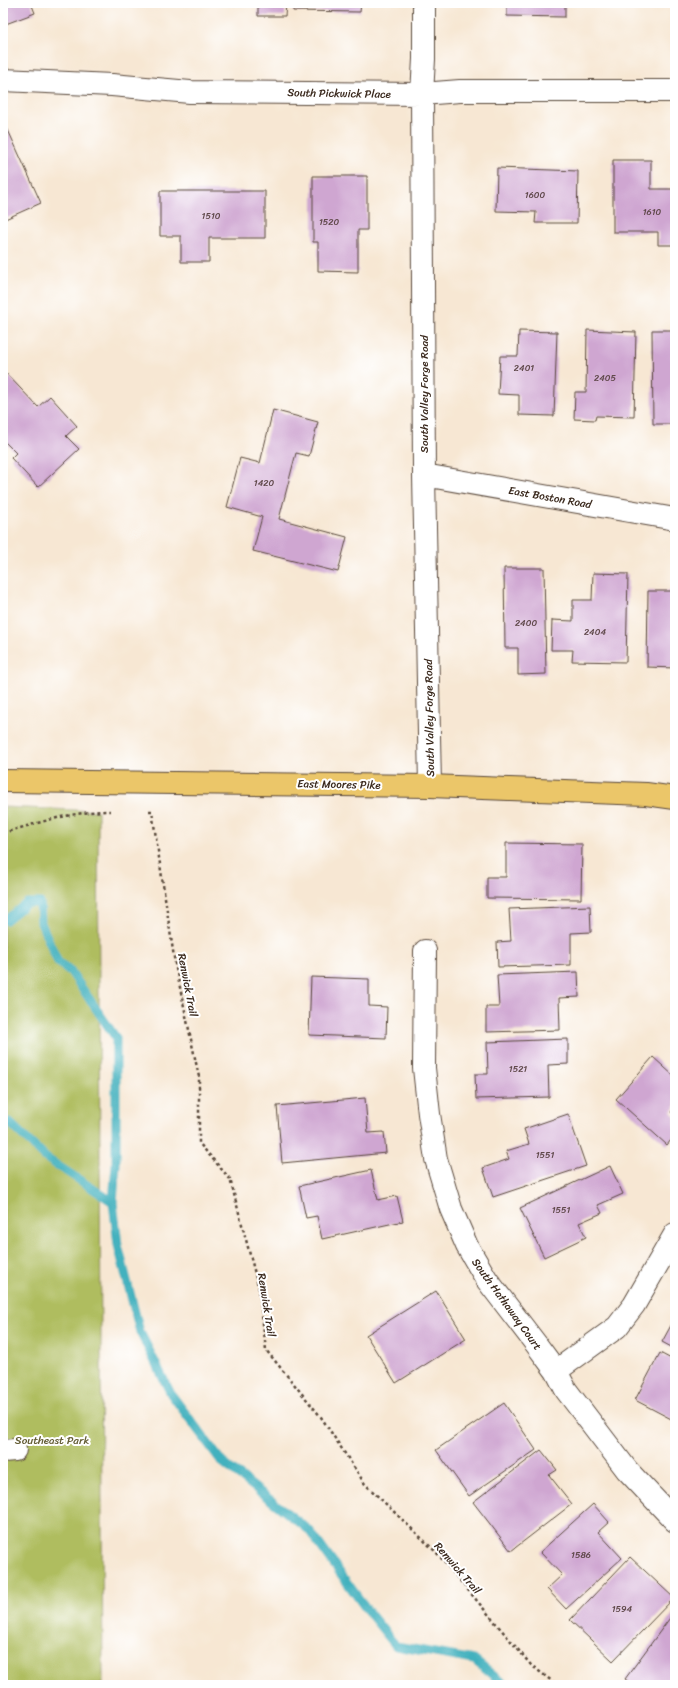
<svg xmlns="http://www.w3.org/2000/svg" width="678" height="1688" font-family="Sriracha,sans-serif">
  <rect width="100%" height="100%" fill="#fff"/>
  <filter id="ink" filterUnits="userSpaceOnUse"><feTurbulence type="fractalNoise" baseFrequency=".025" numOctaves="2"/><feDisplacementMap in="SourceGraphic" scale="8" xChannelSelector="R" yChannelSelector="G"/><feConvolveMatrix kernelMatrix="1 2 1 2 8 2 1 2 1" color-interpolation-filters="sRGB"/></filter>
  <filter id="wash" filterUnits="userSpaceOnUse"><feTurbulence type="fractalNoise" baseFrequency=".012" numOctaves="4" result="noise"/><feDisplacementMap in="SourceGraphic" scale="16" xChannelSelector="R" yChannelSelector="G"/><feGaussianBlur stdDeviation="0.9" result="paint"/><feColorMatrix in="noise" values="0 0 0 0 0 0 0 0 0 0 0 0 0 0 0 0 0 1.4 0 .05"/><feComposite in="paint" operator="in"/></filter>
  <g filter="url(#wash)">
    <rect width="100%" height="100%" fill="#f7e7d3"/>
    <!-- green -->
    <path fill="#afbd5f" stroke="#75743e" d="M3,807L98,811L103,1685H3Z"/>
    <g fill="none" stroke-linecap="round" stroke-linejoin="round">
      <!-- stream -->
      <path stroke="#42b1be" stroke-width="9" d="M3,917L6,920L27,903H40L41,923L58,962L71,972L116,1038V1164L113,1202L118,1245L140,1332L171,1394L222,1462L309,1530L367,1610L396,1646L474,1660L505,1685
        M3,1122H9L46,1158L113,1202"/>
    </g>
    <g id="blocks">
      <!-- building -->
      <path fill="#cfa6d1" d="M3,3H31L35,13L3,25Z
        M258,3H286L285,16H258Z
        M293,3H361L360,12L293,11Z
        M507,3H565V17L507,16Z
        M3,119L41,203L3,220Z
        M613,160H651V189H675V245H658V232H613Z
        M497,168L578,171L577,223H535L536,212L496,211Z
        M313,176H367V230H358V272L318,271V242H313Z
        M160,191H265V238H209V262H181V236H160Z
        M587,330L636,332L634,417L596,416L595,420L574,419L575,392H586Z
        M652,330H675V424H653Z
        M519,331L557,332L554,416L519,415V395L498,394L500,356H518Z
        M3,370L38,407L50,396L77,426L66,436L79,449L38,487L11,458L16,453L3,440Z
        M273,410L318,422L309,456L296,453L279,519L347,537L338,572L253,551L262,517L227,507L240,458L260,463Z
        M504,568H544L546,674L518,675V648H505Z
        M593,573L628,574L626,662L572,661L573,650H551L552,620L573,621V600H592Z
        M648,591H675V668L647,667Z
        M506,843L582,844L581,899L487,898V877H506Z
        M590,906L591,932L571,933V965L498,967L497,942L511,941L509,909Z
        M578,972L579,997L559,998L560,1030L486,1032V1007H499L497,975Z
        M311,977L369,979V1006L387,1007L386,1038L309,1035Z
        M568,1039V1064L548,1065L549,1097L476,1099L475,1074H488L487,1042Z
        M653,1057L675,1077V1108L671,1112L675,1116V1135L667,1145L616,1099Z
        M365,1098L368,1133L384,1132L386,1153L282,1163L277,1106Z
        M568,1114L586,1166L493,1197L483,1168L509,1159L506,1151L529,1144L524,1129Z
        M610,1166L623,1194L598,1205L602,1213L579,1223L586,1237L544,1257L520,1208Z
        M371,1170L378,1200L397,1196L403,1221L322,1239L317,1216L306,1218L299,1186Z
        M436,1291L466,1339L396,1383L366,1335Z
        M675,1318V1349L662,1342Z
        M660,1353L675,1361V1421L635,1400Z
        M504,1403L536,1450L469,1496L436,1450Z
        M541,1450L557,1470L549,1475L572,1504L511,1551L473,1502Z
        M593,1504L609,1522L598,1532L622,1558L566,1609L547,1589L562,1575L540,1552Z
        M630,1557L674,1598L613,1661L570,1620Z
        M675,1611V1685H633L625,1679Z"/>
    </g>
  </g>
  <g filter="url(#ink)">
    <use href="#blocks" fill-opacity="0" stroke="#574639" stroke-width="1"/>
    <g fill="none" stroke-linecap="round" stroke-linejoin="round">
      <defs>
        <path id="minor" d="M424,3V59L422,94L424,475L430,786
          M3,80L112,85L190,92L422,94L460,91H675
          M424,475L675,519
          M425,951L424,1068L429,1114L436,1159L451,1209L467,1246L487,1280L536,1344L556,1371L566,1390L627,1470L675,1521
          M556,1371L617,1327L634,1305L675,1234
          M3,1451L15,1450"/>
        <path id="major" d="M3,781L430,786L646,794L675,798"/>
      </defs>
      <!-- minor casing -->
      <use href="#minor" stroke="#574639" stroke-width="24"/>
      <!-- major casing -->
      <use href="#major" stroke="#574639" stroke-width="24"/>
      <!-- path -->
      <path stroke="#574639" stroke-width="2.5" stroke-dasharray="3 3" stroke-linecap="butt" d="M149,811H152L175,964L199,1077V1143L230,1179L259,1289L266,1350L321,1417L365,1484L436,1552L531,1665L557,1685
        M3,833C38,823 73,811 110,811"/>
      <!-- minor -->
      <use href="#minor" stroke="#fff" stroke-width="22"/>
      <!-- major -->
      <use href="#major" stroke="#ebc669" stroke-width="22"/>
    </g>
  </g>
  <g text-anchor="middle" stroke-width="4" stroke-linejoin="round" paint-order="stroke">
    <!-- number labels -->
    <g font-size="9" fill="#60494b">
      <text x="535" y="198">1600</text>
      <text x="652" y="215">1610</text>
      <text x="211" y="219">1510</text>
      <text x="329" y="225">1520</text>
      <text x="524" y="371">2401</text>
      <text x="605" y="381">2405</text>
      <text x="264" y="486">1420</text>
      <text x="526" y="626">2400</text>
      <text x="595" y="635">2404</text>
      <text x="518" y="1072">1521</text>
      <text x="545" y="1158">1551</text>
      <text x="561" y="1213">1551</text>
      <text x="581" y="1558">1586</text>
      <text x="622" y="1612">1594</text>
    </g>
    <!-- street labels -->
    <g font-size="11" fill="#3b2a1e" stroke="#fff">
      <text transform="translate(339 93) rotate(1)" y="4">South Pickwick Place</text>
      <text transform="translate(424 394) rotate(-90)" y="4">South Valley Forge Road</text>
      <text transform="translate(550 497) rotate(10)" y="4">East Boston Road</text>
      <text transform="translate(429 718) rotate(-91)" y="4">South Valley Forge Road</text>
      <text transform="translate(339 784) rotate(1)" y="4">East Moores Pike</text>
      <text transform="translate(188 985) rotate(79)" y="4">Renwick Trail</text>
      <text transform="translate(507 1304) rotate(54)" y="4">South Hathaway Court</text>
      <text transform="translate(267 1305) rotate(81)" y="4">Renwick Trail</text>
      <text transform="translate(458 1568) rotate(49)" y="4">Renwick Trail</text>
    </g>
    <!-- park labels -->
    <g font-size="11" fill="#645d35" stroke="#fff">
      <text x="52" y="1444">Southeast Park</text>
    </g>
  </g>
  <!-- margin -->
  <rect width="678" height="1688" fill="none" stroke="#fff" stroke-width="16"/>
</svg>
